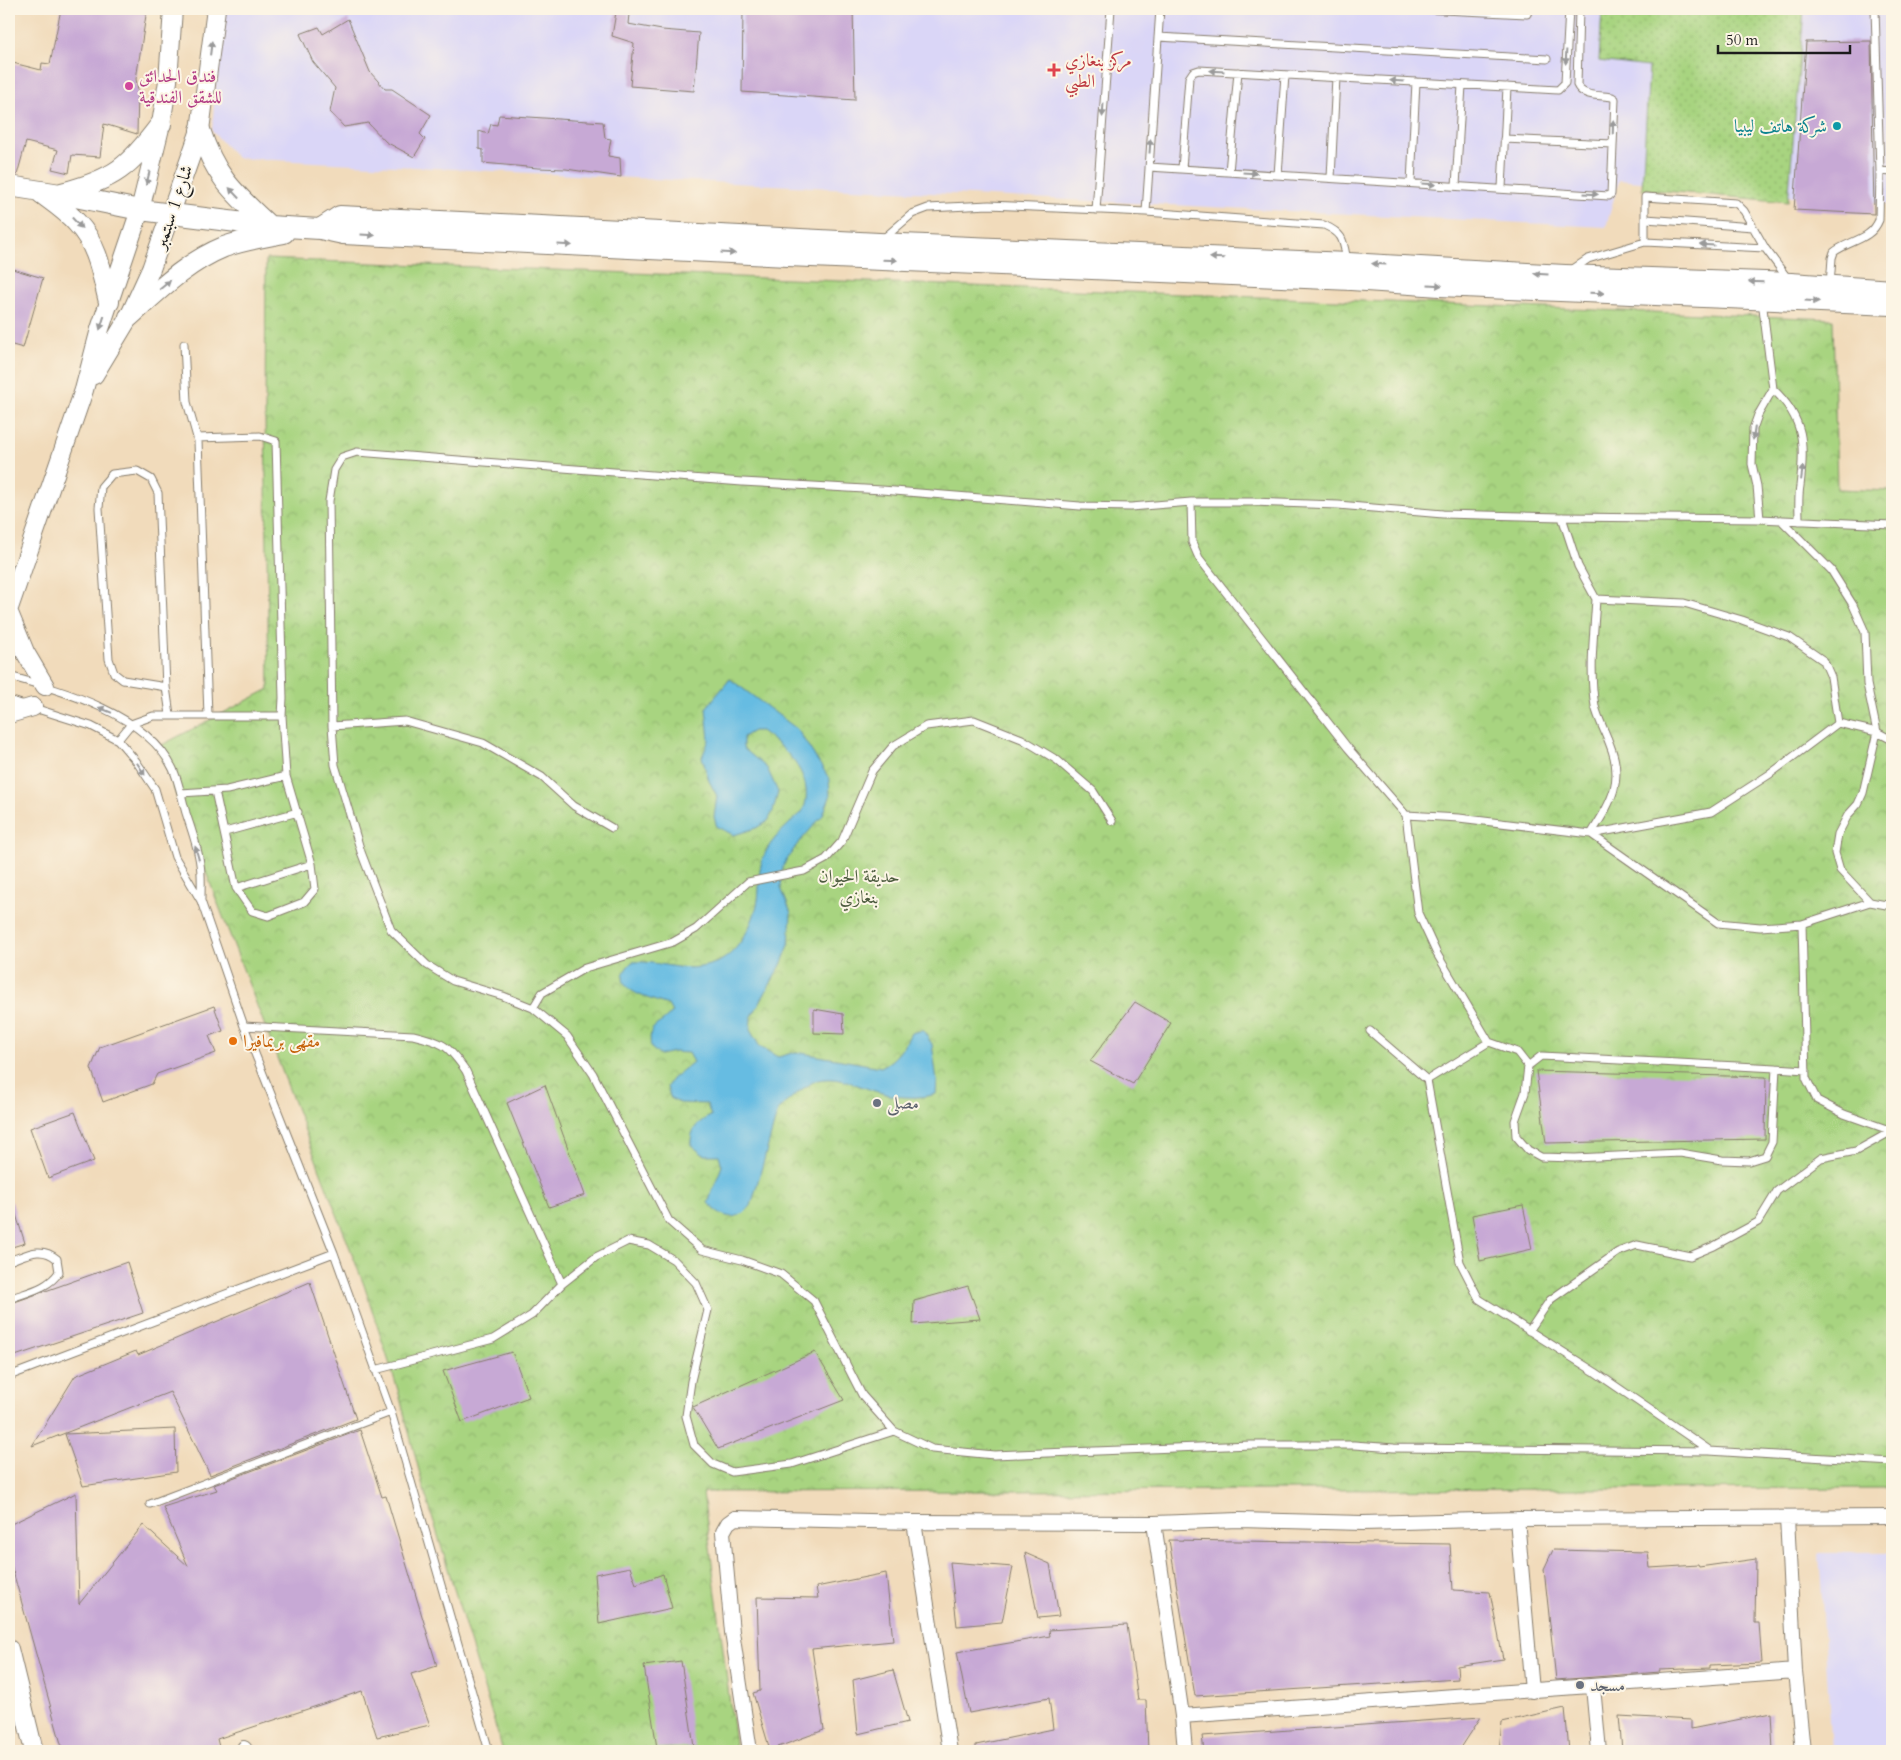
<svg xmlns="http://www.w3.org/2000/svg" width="1901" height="1760" font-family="Cardo,Amiri,serif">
  <defs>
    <pattern id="park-crowns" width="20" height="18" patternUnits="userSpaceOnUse" patternTransform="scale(1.25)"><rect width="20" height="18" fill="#a8d480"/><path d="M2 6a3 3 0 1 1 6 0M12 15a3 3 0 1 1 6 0" fill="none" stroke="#90b56e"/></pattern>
    <pattern id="garden-dots" width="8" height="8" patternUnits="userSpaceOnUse" patternTransform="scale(1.25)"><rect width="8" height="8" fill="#a8d480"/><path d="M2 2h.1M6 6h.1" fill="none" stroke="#90b56e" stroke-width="1.8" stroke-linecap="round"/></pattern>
  </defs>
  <rect width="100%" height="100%" fill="#fcf5e5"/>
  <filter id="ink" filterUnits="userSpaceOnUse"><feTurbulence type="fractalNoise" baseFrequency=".02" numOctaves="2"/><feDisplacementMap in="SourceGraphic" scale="10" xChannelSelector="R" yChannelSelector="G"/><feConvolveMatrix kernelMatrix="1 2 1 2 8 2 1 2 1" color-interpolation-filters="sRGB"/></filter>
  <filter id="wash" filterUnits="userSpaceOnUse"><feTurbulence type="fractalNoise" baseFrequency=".0096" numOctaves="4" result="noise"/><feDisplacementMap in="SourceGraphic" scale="20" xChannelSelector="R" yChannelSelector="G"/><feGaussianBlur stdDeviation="1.12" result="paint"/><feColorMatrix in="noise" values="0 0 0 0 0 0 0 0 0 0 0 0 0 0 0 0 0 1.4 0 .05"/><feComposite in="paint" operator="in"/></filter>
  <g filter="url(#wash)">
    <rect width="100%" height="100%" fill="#f1dbbb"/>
    <!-- built -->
    <path fill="#dad6f7" d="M221,9H1892V205L1619,180L1606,227L237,158L212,131Z
      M1819,1553H1892V1751H1832Z"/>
    <!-- park -->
    <path fill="url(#park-crowns)" stroke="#62784e" d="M266,259L1833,319L1837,489L1892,491V1488L703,1492L736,1751H503L423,1486L398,1390L364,1285L158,747L269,689L265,416Z"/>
    <!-- garden -->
    <path fill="url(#garden-dots)" stroke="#62784e" d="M1602,9H1804L1788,202L1642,189L1649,67L1599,61Z"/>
    <!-- water -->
    <path fill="#66bce2" stroke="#416c7f" d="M730,679L797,729L829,778L830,797L823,815L796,846L783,866L781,888L791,913L789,945L781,965L751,1018L750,1030L760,1047L778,1057L796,1052L881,1067C896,1060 904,1047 911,1033L923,1030L932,1044L937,1081L936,1094C919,1099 900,1098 882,1093C861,1088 841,1075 818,1080C809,1082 785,1103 778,1110L751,1206C735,1223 723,1218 708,1203L722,1166L719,1155H704L691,1145C690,1130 698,1121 711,1116L707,1104L680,1103L671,1099L667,1087L672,1079L693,1062L688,1053L674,1052L660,1055L651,1048C647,1021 659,1029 672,1012L668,1005C649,998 604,989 632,962C663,960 684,976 718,962C740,952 754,922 758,900C760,886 758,871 763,858C768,845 778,834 788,825C792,820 799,816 802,812C806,805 807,797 806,789C803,764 780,745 761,731H753L743,737V748L767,768L778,792L773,811L768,821L756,828L734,835L717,827L714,817L717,796L709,781L702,757L709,740L706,708Z"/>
    <g id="blocks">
      <!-- building -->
      <path fill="#c7a9d5" d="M61,9H147L136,79L138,90L137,134L104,124L100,157L72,155L69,173L52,169L58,150L26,142L17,175L9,174V62L41,70L42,63L50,64Z
        M743,9H853L855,100L742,92Z
        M616,12L629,14L628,24L662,30L699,33L694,91L630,86L634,43L612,36Z
        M348,19L370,72L385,89H392L431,115L420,134L425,139L414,157L386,142L368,123L344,127L330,112L335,88L313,62L300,34L319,27L323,34Z
        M1871,41L1874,214L1794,210L1806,42Z
        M499,115L603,122L605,138L611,139L608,156L620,158L621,177L566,169L538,168L483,163V150L479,149V131L488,134L491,124L497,125Z
        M9,268L43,278L23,348L9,344Z
        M1135,1002L1171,1023L1133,1084L1090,1061Z
        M214,1006L223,1031L209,1036L216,1053L157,1074L152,1084L103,1102L91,1068L100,1047Z
        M814,1009L843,1014L844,1034L814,1033Z
        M1536,1071L1766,1077L1765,1139L1546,1143Z
        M545,1085L585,1195L549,1207L507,1103Z
        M75,1112L94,1161L48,1178L30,1128Z
        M9,1202H12L25,1243L9,1248Z
        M1523,1205L1532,1249L1480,1261L1472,1215Z
        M127,1262L143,1313L9,1358V1304Z
        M310,1282L356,1419L210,1475L170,1392L32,1446L75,1376L136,1351L138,1355Z
        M968,1286L980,1319L913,1324L914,1301Z
        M512,1352L529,1397L462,1422L443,1371Z
        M815,1352L844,1400L718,1449L693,1407Z
        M175,1429L176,1472L83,1486L65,1434Z
        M360,1430L382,1497L386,1496L437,1666L411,1674L430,1725L377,1737L362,1691L217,1739L220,1751H63L9,1557V1525L76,1493L79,1604L143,1525L188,1566L163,1507L217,1490L214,1485Z
        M1169,1540L1450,1544L1453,1590L1490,1592L1503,1659L1457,1666L1458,1679L1195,1696Z
        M1553,1550L1648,1552L1650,1568L1698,1565L1699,1567L1756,1559L1755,1623H1759L1762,1663L1710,1665V1668L1659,1670L1660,1672L1556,1680L1544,1569Z
        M1025,1553L1050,1564L1059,1616L1038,1618Z
        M950,1562L1013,1567L1002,1622L957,1626Z
        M630,1567L636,1584L663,1574L672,1608L599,1624L595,1574Z
        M886,1573L893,1641L812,1649L824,1730L770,1750L753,1693L760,1691L757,1597L818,1598L816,1587Z
        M1127,1625L1138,1700H1146L1148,1751H976V1745L1053,1729L1049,1698L969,1713L957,1652L1050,1636L1049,1630Z
        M681,1661L694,1747L657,1748L644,1666Z
        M893,1670L908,1722L858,1734L853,1680Z
        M1565,1708L1569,1751H1499L1502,1722Z
        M1771,1713L1773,1751H1622L1619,1716L1691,1720V1729Z
        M1481,1717L1459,1751H1204L1202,1736Z"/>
    </g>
  </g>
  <g filter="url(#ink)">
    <use href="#blocks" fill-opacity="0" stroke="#867c6c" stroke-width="1"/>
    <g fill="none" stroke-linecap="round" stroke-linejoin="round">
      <defs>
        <path id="service" d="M1421,9L1527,14L1529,9
          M1158,37L1547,59
          M1504,139L1613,144
          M1149,167L1609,196L1611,194L1615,99L1612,97C1600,95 1582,97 1577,85L1579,9
          M1182,169L1189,78L1193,72L1199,70L1558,90L1565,83L1569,9
          M1880,171L1892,172
          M1229,172L1238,72
          M1278,175L1285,75
          M1331,178L1336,77
          M1411,183L1416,82
          M1456,186L1462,85
          M1502,188L1507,87
          M1096,210L1111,9
          M1146,212L1160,9
          M1646,219L1753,227
          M883,239L912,214L928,208L989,205L1146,212L1324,225C1344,234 1343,240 1347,261
          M1645,242V197L1736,203L1744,211L1765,248
          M1570,271L1588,259L1645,242L1765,248L1788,279
          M1830,285L1832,258L1834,252C1850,240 1871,240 1879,220L1880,171L1875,9
          M184,344L187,402L198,441L208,715
          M1773,389C1805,419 1805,445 1800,486C1798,497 1799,510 1799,521
          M1191,502L1192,542L1199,558L1348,748L1406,815
          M1562,517L1578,566L1596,599
          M1760,519L1757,486L1752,464L1753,429L1758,415L1773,389L1762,300
          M1781,520L1831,570L1853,605L1865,632L1867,684L1877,732L1863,793L1858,804L1848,815L1838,834L1835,853L1840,870L1870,902
          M1892,525L1760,519L1562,517L1443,514L1338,505L1253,502H1191L1131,507L1080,506L882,490L742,482L357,452L342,457L334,470L329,501L332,726L335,765L361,852L391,930L427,965L453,981L503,996L533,1008L567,1036L593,1074L669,1221L702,1250L742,1260L781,1274L814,1301L862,1395L894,1431L932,1449L994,1455L1251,1445H1354L1394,1448L1709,1451L1892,1462
          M9,676C63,691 147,714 173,769C179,782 182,799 186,813C191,829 198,847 200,864C202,875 201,887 201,899
          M166,687L123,680L114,673L109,659L99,508L101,487L112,474L137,471L151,479L158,493L166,687L170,715
          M9,700L91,726L118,740L136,761L155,789L175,857L201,901L244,1026L334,1253L391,1412L489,1751
          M1838,723L1877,732L1892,740
          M332,726L405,721L483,743L542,777L574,806L612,828
          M118,740L131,724L153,716H282L283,698L276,441L260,436L197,438
          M215,791L236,888L252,911L268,916L304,902L315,889L312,864L286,776L282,716
          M181,793L227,790L286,776
          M225,832L298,812
          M236,888L312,864
          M1892,906L1870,902L1802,924L1806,1078L1817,1100L1844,1114L1892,1131
          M533,1008L542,993L585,968L673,942L696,929L748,882L804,871L826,859L842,841L872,771L893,746L926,726L974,720L1022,739L1057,760L1093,791L1112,821
          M244,1026L413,1035C443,1042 448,1045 466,1071L562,1284
          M1370,1031L1427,1080L1460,1262L1479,1299L1595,1372L1709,1450
          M1489,1042L1517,1052L1528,1066
          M1776,1068L1772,1142L1765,1156L1749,1161L1722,1160L1680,1153L1575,1158L1541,1157L1528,1150L1516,1136L1515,1121L1525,1093L1528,1066L1541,1056L1776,1068L1806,1070
          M1427,1080L1489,1042L1437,954L1418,913L1406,815L1459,818L1591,834L1711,812L1770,774L1838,723L1831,677L1824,661L1789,637L1742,620L1684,603L1596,599C1594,634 1589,671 1595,706C1598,719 1606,733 1610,745C1625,782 1610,803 1591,834L1718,923L1760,927L1802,924
          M9,1261C26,1255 41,1245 57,1259L59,1272C48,1289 27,1292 9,1299
          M1529,1331L1550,1300L1618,1252L1637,1245L1690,1256L1714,1246L1758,1222L1777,1191L1821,1158L1856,1151L1892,1131
          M375,1370L493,1339L532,1315L562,1284L596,1257L628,1241L649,1245L674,1260L696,1283L708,1310L691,1381L686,1416L694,1445L713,1464L732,1472L792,1464L894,1431
          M9,1376L334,1253
          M150,1504L391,1412"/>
        <path id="minor" d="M1787,1518L1795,1671L1803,1751
          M1517,1519L1532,1691
          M914,1522L950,1751
          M1154,1523L1182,1716L1185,1751
          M1593,1687L1599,1751
          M1182,1716L1795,1671
          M244,1748L246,1751
          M750,1751L732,1632L723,1532L728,1523L735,1518L914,1522L1154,1523L1239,1520L1363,1523L1517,1519L1892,1517"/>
        <path id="tertiary" d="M94,375L129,317L151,269L200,130L216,9
          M9,608L84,390L100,329L140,210L161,124L168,81L173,9
          M9,613L25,652L45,686
          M9,714L33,707
          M9,1649L34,1751"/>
        <path id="secondary" d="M200,130C215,177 234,193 269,226
          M9,186L60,194L140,210L269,226L320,229L343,234L788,256L1351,280L1440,286L1892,305
          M41,193C53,202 67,211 77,223C98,245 102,274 109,302
          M62,193C115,179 129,167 161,124
          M320,229L340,216L879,243L1348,263L1565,275L1791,283L1892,290
          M129,317C158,291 187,262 224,247C243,240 264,237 284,233"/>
      </defs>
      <!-- service casing -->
      <use href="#service" stroke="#867c6c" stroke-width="9"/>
      <!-- minor casing -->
      <use href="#minor" stroke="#867c6c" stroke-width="16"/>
      <!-- tertiary casing -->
      <use href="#tertiary" stroke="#867c6c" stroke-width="20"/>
      <!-- secondary casing -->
      <use href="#secondary" stroke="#867c6c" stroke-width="22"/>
      <!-- service -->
      <use href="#service" stroke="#fff" stroke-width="7"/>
      <!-- minor -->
      <use href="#minor" stroke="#fff" stroke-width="14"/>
      <!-- tertiary -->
      <use href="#tertiary" stroke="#fff" stroke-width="18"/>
      <!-- secondary -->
      <use href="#secondary" stroke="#fff" stroke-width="20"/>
    </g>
    <!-- one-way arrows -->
    <defs><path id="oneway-solid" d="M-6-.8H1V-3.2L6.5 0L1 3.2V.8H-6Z" transform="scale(1.25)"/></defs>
    <g fill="#999">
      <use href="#oneway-solid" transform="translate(211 48) rotate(-83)"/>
      <use href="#oneway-solid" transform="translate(1566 57) rotate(93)"/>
      <use href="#oneway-solid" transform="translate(1217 71) rotate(-177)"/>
      <use href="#oneway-solid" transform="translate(1397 81) rotate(-177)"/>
      <use href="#oneway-solid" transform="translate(1103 110) rotate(94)"/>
      <use href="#oneway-solid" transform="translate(1613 127) rotate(-88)"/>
      <use href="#oneway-solid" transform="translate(1150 146) rotate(-86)"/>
      <use href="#oneway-solid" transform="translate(1250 173) rotate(4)"/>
      <use href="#oneway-solid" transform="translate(148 178) rotate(104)"/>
      <use href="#oneway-solid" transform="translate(1429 184) rotate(3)"/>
      <use href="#oneway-solid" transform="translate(234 193) rotate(-133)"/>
      <use href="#oneway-solid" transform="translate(1591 194) rotate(4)"/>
      <use href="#oneway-solid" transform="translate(77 223) rotate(47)"/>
      <use href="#oneway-solid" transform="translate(368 235) rotate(3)"/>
      <use href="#oneway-solid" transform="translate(565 245) rotate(3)"/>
      <use href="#oneway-solid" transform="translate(1707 245) rotate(-177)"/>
      <use href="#oneway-solid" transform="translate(728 253) rotate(3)"/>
      <use href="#oneway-solid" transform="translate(1217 258) rotate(-178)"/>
      <use href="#oneway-solid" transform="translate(890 260) rotate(2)"/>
      <use href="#oneway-solid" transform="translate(1379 264) rotate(-177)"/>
      <use href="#oneway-solid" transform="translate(1541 274) rotate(-177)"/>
      <use href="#oneway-solid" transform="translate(1756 282) rotate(-178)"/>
      <use href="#oneway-solid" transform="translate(165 285) rotate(-40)"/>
      <use href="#oneway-solid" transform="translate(1435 285) rotate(4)"/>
      <use href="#oneway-solid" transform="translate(1597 293) rotate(2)"/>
      <use href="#oneway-solid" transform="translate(1812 301) rotate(3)"/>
      <use href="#oneway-solid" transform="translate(102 323) rotate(108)"/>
      <use href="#oneway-solid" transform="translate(1754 433) rotate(98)"/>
      <use href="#oneway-solid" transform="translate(1802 473) rotate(-83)"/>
      <use href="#oneway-solid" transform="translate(105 710) rotate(-158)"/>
      <use href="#oneway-solid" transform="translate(141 769) rotate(57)"/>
      <use href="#oneway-solid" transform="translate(197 853) rotate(-106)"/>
    </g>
  </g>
  <!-- markers -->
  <path fill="#e0444e" stroke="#fcf5e5" stroke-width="2" d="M1051.5 62.5h5v5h5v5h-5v5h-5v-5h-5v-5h5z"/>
  <circle fill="#d1479c" stroke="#fcf5e5" stroke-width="2" cx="129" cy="86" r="5"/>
  <circle fill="#0f9aa8" stroke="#fcf5e5" stroke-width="2" cx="1837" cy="126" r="5"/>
  <circle fill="#e8710a" stroke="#fcf5e5" stroke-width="2" cx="233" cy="1041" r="5"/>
  <g fill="#6b7280" stroke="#fcf5e5" stroke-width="2">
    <circle cx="877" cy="1103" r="5"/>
    <circle cx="1580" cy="1685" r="5"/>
  </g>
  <g text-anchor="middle" stroke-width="4" stroke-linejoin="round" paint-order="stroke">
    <!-- health labels -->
    <g font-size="18" fill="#be3a42" stroke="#fcf5e5" text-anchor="start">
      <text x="1065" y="66">مركز بنغازي<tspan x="1065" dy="21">الطبي</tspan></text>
    </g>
    <!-- hotel labels -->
    <g font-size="18" fill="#b23c85" stroke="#fcf5e5" text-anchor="start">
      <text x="139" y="82">فندق الحدائق<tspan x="139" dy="21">للشقق الفندقية</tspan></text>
    </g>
    <!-- culture labels -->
    <g font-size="18" fill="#0d838f" stroke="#fcf5e5" text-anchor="end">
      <text x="1827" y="132">شركة هاتف ليبيا</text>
    </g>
    <!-- street labels -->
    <g font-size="18" fill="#1c1c1c" stroke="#fcf5e5">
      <text transform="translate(173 207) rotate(-71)" y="6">شارع 1 سبتمبر</text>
    </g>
    <!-- park labels -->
    <g font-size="18" fill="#4d5c3f" stroke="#fcf5e5">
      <text x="859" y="882">حديقة الحيوان<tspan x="859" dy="21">بنغازي</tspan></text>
    </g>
    <!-- food labels -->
    <g font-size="18" fill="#c56008" stroke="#fcf5e5" text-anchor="start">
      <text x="243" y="1047">مقهى بريمافيرا</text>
    </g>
    <!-- worship labels -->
    <g font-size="18" fill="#5b616d" stroke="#fcf5e5" text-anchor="start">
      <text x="887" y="1109">مصلى</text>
      <text x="1590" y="1691">مسجد</text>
    </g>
  </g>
  <!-- margin -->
  <rect width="1901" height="1760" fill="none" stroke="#fcf5e5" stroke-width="30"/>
  <!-- scale -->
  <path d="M1718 45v8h132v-8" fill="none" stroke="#1c1c1c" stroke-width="2.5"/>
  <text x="1726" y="45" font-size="15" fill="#1c1c1c" stroke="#fcf5e5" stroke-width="4" paint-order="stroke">50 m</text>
</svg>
